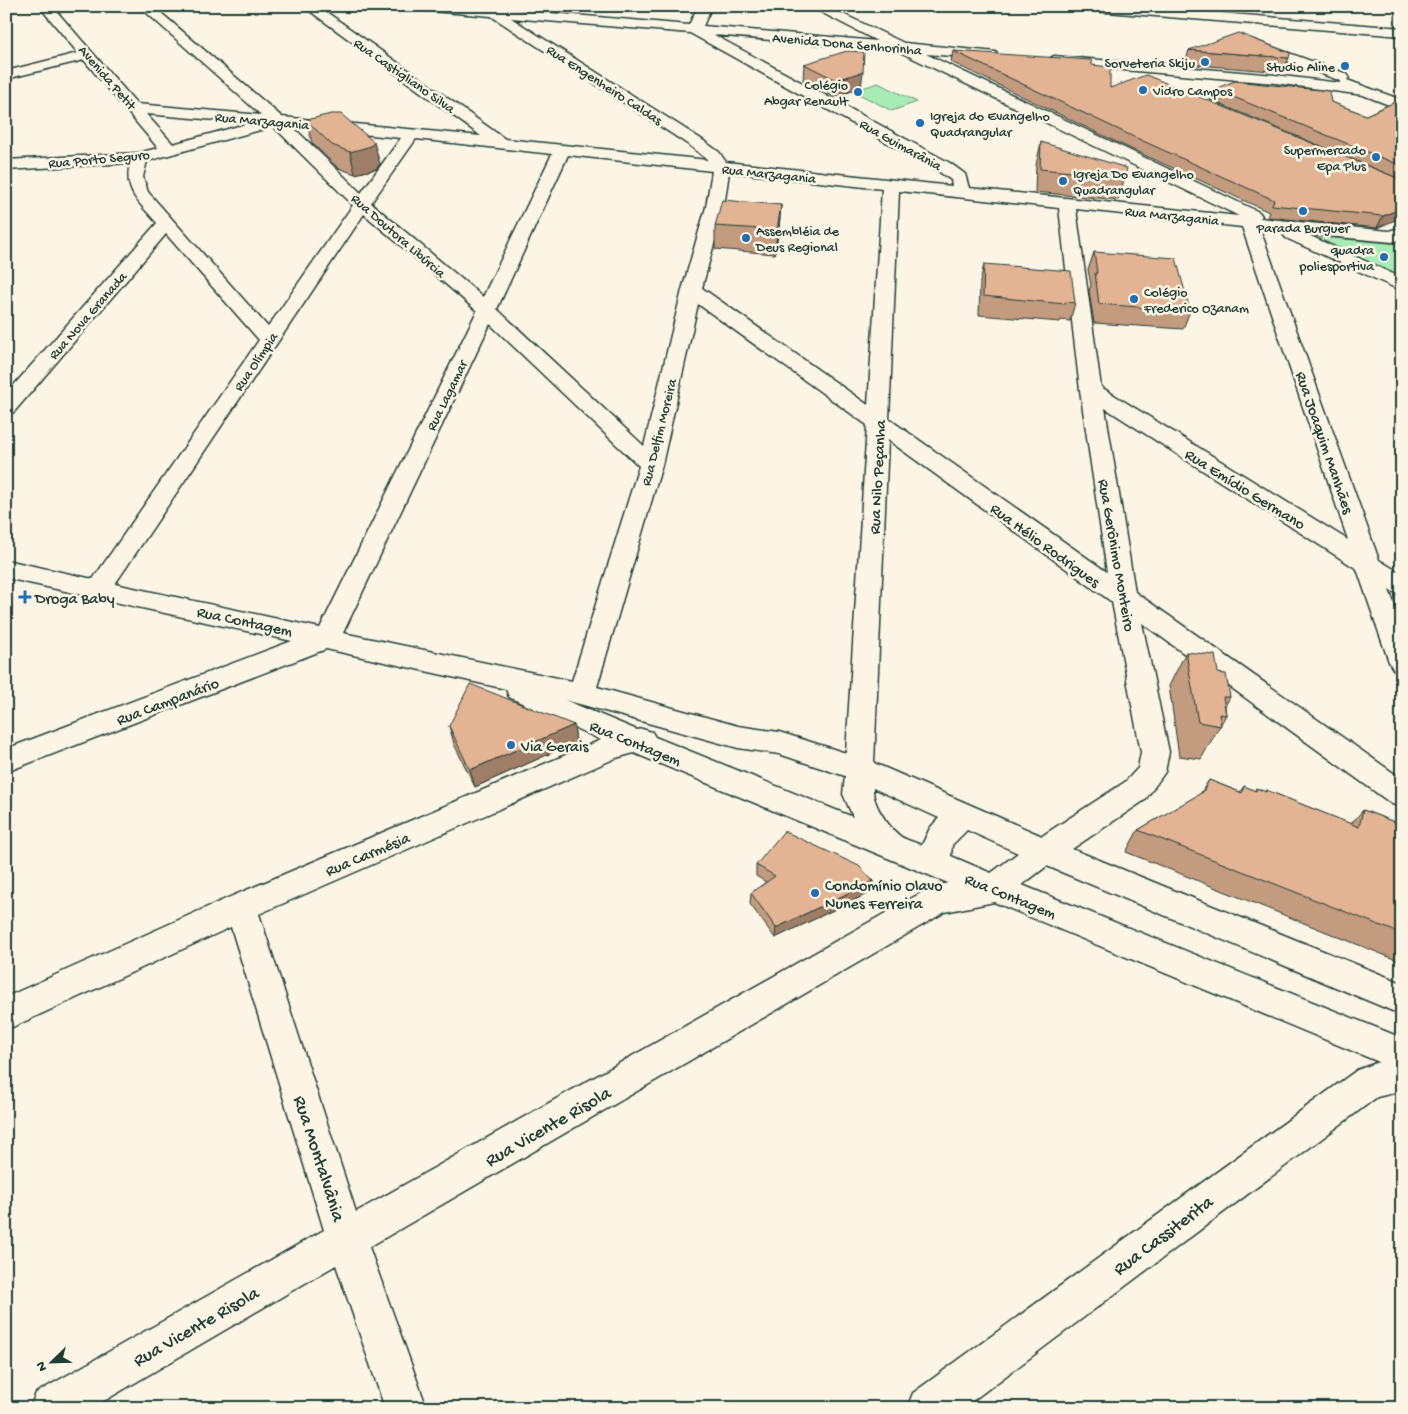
<svg xmlns="http://www.w3.org/2000/svg" width="1408" height="1414" font-family="'Gochi Hand',sans-serif">
  <rect width="100%" height="100%" fill="#fcf5e5"/>
  <filter id="ink" filterUnits="userSpaceOnUse"><feTurbulence type="fractalNoise" baseFrequency=".02" numOctaves="2"/><feDisplacementMap in="SourceGraphic" scale="10" xChannelSelector="R" yChannelSelector="G"/><feConvolveMatrix kernelMatrix="1 2 1 2 8 2 1 2 1" color-interpolation-filters="sRGB"/></filter>
  <g filter="url(#ink)">
    <!-- green -->
    <path fill="#a9ebb4" stroke="#649474" d="M878,83L917,102L892,111L853,91Z
      M1315,238H1333L1398,244L1402,242V278Z"/>
    <g fill="none" stroke-linecap="round" stroke-linejoin="round">
      <defs>
        <path id="minor" d="M39,6H52L137,104L261,115L139,6H153L282,117L481,136L303,6H318L505,139L708,160L689,145L491,16L419,10L413,6H469L689,25L698,6H712L703,26L877,41L809,6H826L904,43L996,52L998,55L991,59L926,54L1259,212L1262,216L1260,218L1389,231L1402,227V239L1392,242L1306,234L1402,278V291L1286,238L1283,234L1285,232L1260,229L1379,560L1402,574V595L1389,590L1402,624V672L1393,669L1389,662L1357,569L1105,408L1135,592L1402,779V807L1392,804L1142,623L1169,752L1165,772L1145,800L1072,849L1402,983V1015L1047,866L1022,885L1402,1038V1091L1377,1097L963,1408H907L913,1393L1357,1070L1379,1062L994,902L945,912L369,1247L427,1408H385L336,1265L92,1408H30L36,1393L324,1230L231,927L6,1030V997L230,897L601,740L509,697L506,689L326,649L6,772V749L292,641L6,578V560L93,579L259,340L166,234L14,412L6,413V394L157,223C140,203 123,192 130,163L6,170V160L138,153L158,148L84,60L6,79V71L78,53ZM511,18L690,33L938,171L951,180L952,186L726,162L719,152L701,139ZM714,35L898,51L1239,216L969,188L965,174L950,163ZM146,114L250,123L173,144ZM265,125L273,126L353,205L268,327L148,192L143,177L147,161L264,129ZM293,127L401,138L361,193ZM416,139L552,154L483,297L371,203ZM568,155L712,171L706,207L682,290L644,446L497,309ZM729,172L882,189L868,405L702,288L724,207ZM899,191L1059,208L1080,390L1107,572L889,419ZM1076,209L1242,227L1348,540L1101,387ZM364,214L477,311L320,628L115,584ZM698,304L867,425L846,753L779,732L738,726L597,687L662,465ZM490,324L639,466L572,681L343,633ZM888,440L1112,602L1141,752L1138,768L1125,782L1042,836L874,763ZM565,700L738,748L779,754L845,776L843,794L853,817L655,737L652,732L642,729L637,730ZM634,753L948,883L928,889L356,1212L259,914L616,758ZM873,788L939,818L930,828L922,845C915,842 905,840 900,836C888,826 872,804 873,788ZM967,830L1018,853L991,873L951,856L952,845Z
          M1076,6H1134L1402,28V36L1082,10Z
          M1253,40L1347,74L1349,77L1347,80L1402,100V110L1363,95L1275,83L1054,64L1047,60L1054,56L1275,75L1340,83L1341,81L1248,47L1246,44Z"/>
      </defs>
      <!-- minor casing -->
      <use href="#minor" stroke="#1f3d34" stroke-width="3"/>
      <!-- minor -->
      <use href="#minor" fill="#fcf5e5" fill-rule="evenodd"/>
    </g>
    <!-- wall -->
    <path fill="#c39b7f" stroke="#1f3d34" d="M1189,50L1289,58L1283,72L1185,64Z
      M953,51L1092,65L1110,88L1402,180L1377,228L1267,217L1269,212L1129,148L951,62Z
      M804,64L861,88L834,97L803,80Z
      M1214,89L1331,102L1366,115L1402,99V180L1210,100Z
      M306,120L380,164L376,169L355,174L338,168L312,143Z
      M1041,142L1125,177L1118,200L1035,192L1036,165Z
      M781,205L779,228L775,254L715,249V226Z
      M1094,252L1190,311L1183,329L1094,323L1089,291L1091,285L1088,270Z
      M984,264L1075,303L1070,321L1061,320L1060,322L979,315L980,282Z
      M1186,652L1218,673L1230,697L1225,706L1226,715L1201,759L1179,756L1169,686Z
      M574,725L576,742L475,787L454,744L449,726Z
      M1209,780L1240,792L1244,786L1255,791L1256,788L1265,792L1266,790L1351,824L1363,810L1402,825V958L1399,961L1126,852L1138,830L1200,794Z
      M756,865L873,881L871,892L775,938L750,904L751,893L766,882L756,876Z"/>
    <!-- shaded-wall -->
    <path fill="#9f7e68" stroke="#1f3d34" d="M863,72L861,88L834,97L836,80Z
      M374,142L380,164L376,169L355,174L350,152Z
      M781,205L779,228L775,254L777,230Z
      M1402,208V217L1377,228L1383,216Z
      M574,725L576,742L475,787L470,770Z
      M873,881L871,892L775,938L776,928Z"/>
    <!-- building -->
    <path fill="#e3b494" stroke="#1f3d34" d="M1238,33L1290,53L1289,58L1189,50Z
      M847,51L864,52L863,72L836,80L804,64Z
      M953,51L1091,60L1092,65L1110,67V88L1146,75L1402,180V208L1383,216L1272,205L1274,200L1132,136Z
      M1235,81L1329,91L1331,102L1366,115L1402,99V166L1214,89Z
      M331,114H341L374,142L371,146L350,152L332,145L306,120Z
      M1041,142L1127,168L1125,177L1040,169Z
      M722,200L781,205L777,230L715,226Z
      M1094,252L1176,258L1190,311L1099,304L1095,273H1097Z
      M984,264L1071,271L1075,303L1065,302V304L983,296Z
      M1186,652L1215,655L1218,673L1226,674L1230,697H1223L1226,715L1219,714L1221,726L1198,722Z
      M470,684L574,725L470,770L449,726Z
      M1209,780L1242,793L1244,786L1256,791V788L1266,792V790L1359,827L1363,810L1402,825V934L1138,830L1203,792Z
      M784,831L859,866L873,881L776,928L751,893L775,876L756,865Z"/>
  </g>
  <!-- markers -->
  <g fill="#1f6fb2" stroke="#fcf5e5" stroke-width="2">
    <circle cx="1205" cy="62" r="5"/>
    <circle cx="1345" cy="66" r="5"/>
    <circle cx="1143" cy="90" r="5"/>
    <circle cx="858" cy="92" r="5"/>
    <circle cx="920" cy="123" r="5"/>
    <circle cx="1376" cy="157" r="5"/>
    <circle cx="1063" cy="181" r="5"/>
    <circle cx="1303" cy="211" r="5"/>
    <circle cx="746" cy="238" r="5"/>
    <circle cx="1384" cy="257" r="5"/>
    <circle cx="1134" cy="299" r="5"/>
    <path d="M22.5 589.5h5v5h5v5h-5v5h-5v-5h-5v-5h5z"/>
    <circle cx="511" cy="745" r="5"/>
    <circle cx="815" cy="893" r="5"/>
  </g>
  <g text-anchor="middle" stroke-width="5" stroke-linejoin="round" paint-order="stroke">
    <!-- far-street labels -->
    <g font-size="14" fill="#1f3d34" stroke="#fcf5e5">
      <text transform="translate(847 43) rotate(5)" y="5">Avenida Dona Senhorinha</text>
      <text transform="translate(405 75) rotate(35)" y="5">Rua Castigliano Silva</text>
      <text transform="translate(108 77) rotate(49)" y="5">Avenida Petit</text>
      <text transform="translate(605 84) rotate(33)" y="5">Rua Engenheiro Caldas</text>
      <text transform="translate(262 120) rotate(5)" y="5">Rua Marzagania</text>
      <text transform="translate(901 144) rotate(29)" y="5">Rua Guimarânia</text>
      <text transform="translate(99 158) rotate(-5)" y="5">Rua Porto Seguro</text>
      <text transform="translate(769 173) rotate(6)" y="5">Rua Marzagania</text>
      <text transform="translate(1172 215) rotate(6)" y="5">Rua Marzagania</text>
      <text transform="translate(399 235) rotate(41)" y="5">Rua Doutora Libúrcia</text>
      <text transform="translate(87 315) rotate(-49)" y="5">Rua Nova Granada</text>
      <text transform="translate(255 361) rotate(-56)" y="5">Rua Olímpia</text>
      <text transform="translate(446 395) rotate(-64)" y="5">Rua Lagamar</text>
      <text transform="translate(658 432) rotate(-76)" y="5">Rua Delfim Moreira</text>
    </g>
    <!-- far-poi labels -->
    <g font-size="14" fill="#1f3d34" stroke="#fcf5e5" text-anchor="end">
      <text x="1195" y="67">Sorveteria Skiju</text>
      <text x="1335" y="71">Studio Aline</text>
      <text x="848" y="89">Colégio<tspan x="848" dy="16">Abgar Renault</tspan></text>
      <text x="1153" y="95" text-anchor="start">Vidro Campos</text>
      <text x="930" y="120" text-anchor="start">Igreja do Evangelho<tspan x="930" dy="16">Quadrangular</tspan></text>
      <text x="1366" y="154">Supermercado<tspan x="1366" dy="16">Epa Plus</tspan></text>
      <text x="1073" y="178" text-anchor="start">Igreja Do Evangelho<tspan x="1073" dy="16">Quadrangular</tspan></text>
      <text x="1303" y="232" text-anchor="middle">Parada Burguer</text>
      <text x="756" y="235" text-anchor="start">Assembléia de<tspan x="756" dy="16">Deus Regional</tspan></text>
      <text x="1374" y="254">quadra<tspan x="1374" dy="16">poliesportiva</tspan></text>
      <text x="1144" y="296" text-anchor="start">Colégio<tspan x="1144" dy="16">Frederico Ozanam</tspan></text>
    </g>
    <!-- street labels -->
    <g font-size="16" fill="#1f3d34" stroke="#fcf5e5">
      <text transform="translate(1326 442) rotate(71)" y="6">Rua Joaquim Manhães</text>
      <text transform="translate(876 477) rotate(-87)" y="6">Rua Nilo Peçanha</text>
      <text transform="translate(1246 488) rotate(32)" y="6">Rua Emídio Germano</text>
      <text transform="translate(1046 544) rotate(36)" y="6">Rua Hélio Rodrigues</text>
      <text transform="translate(1118 555) rotate(80)" y="6">Rua Gerônimo Monteiro</text>
      <text transform="translate(245 620) rotate(12)" y="6">Rua Contagem</text>
      <text transform="translate(167 700) rotate(-21)" y="6">Rua Campanário</text>
      <text transform="translate(636 742) rotate(22)" y="6">Rua Contagem</text>
      <text transform="translate(367 853) rotate(-23)" y="6">Rua Carmésia</text>
      <text transform="translate(1011 895) rotate(22)" y="6">Rua Contagem</text>
    </g>
    <!-- poi labels -->
    <g font-size="16" fill="#1f3d34" stroke="#fcf5e5" text-anchor="start">
      <text x="35" y="603">Droga Baby</text>
      <text x="521" y="751">Via Gerais</text>
      <text x="825" y="890">Condomínio Olavo<tspan x="825" dy="18">Nunes Ferreira</tspan></text>
    </g>
    <!-- near-street labels -->
    <g font-size="19" fill="#1f3d34" stroke="#fcf5e5">
      <text transform="translate(547 1125) rotate(-30)" y="7">Rua Vicente Risola</text>
      <text transform="translate(321 1158) rotate(72)" y="7">Rua Montalvânia</text>
      <text transform="translate(1162 1234) rotate(-37)" y="7">Rua Cassiterita</text>
      <text transform="translate(195 1325) rotate(-30)" y="7">Rua Vicente Risola</text>
    </g>
  </g>
  <!-- margin -->
  <rect width="1408" height="1414" fill="none" stroke="#fcf5e5" stroke-width="25"/>
  <rect x="12" y="12" width="1383" height="1389" fill="none" stroke="#1f3d34" stroke-width="2" filter="url(#ink)"/>
  <!-- north arrow -->
  <g transform="translate(52 1362) rotate(247)" stroke="#fcf5e5" stroke-width="4" paint-order="stroke">
  <path d="M0-4L9 19L0 12L-9 19Z" fill="#1f3d34"/>
  <text y="-8" font-size="14" font-weight="bold" text-anchor="middle" fill="#1f3d34">N</text>
  </g>
</svg>
